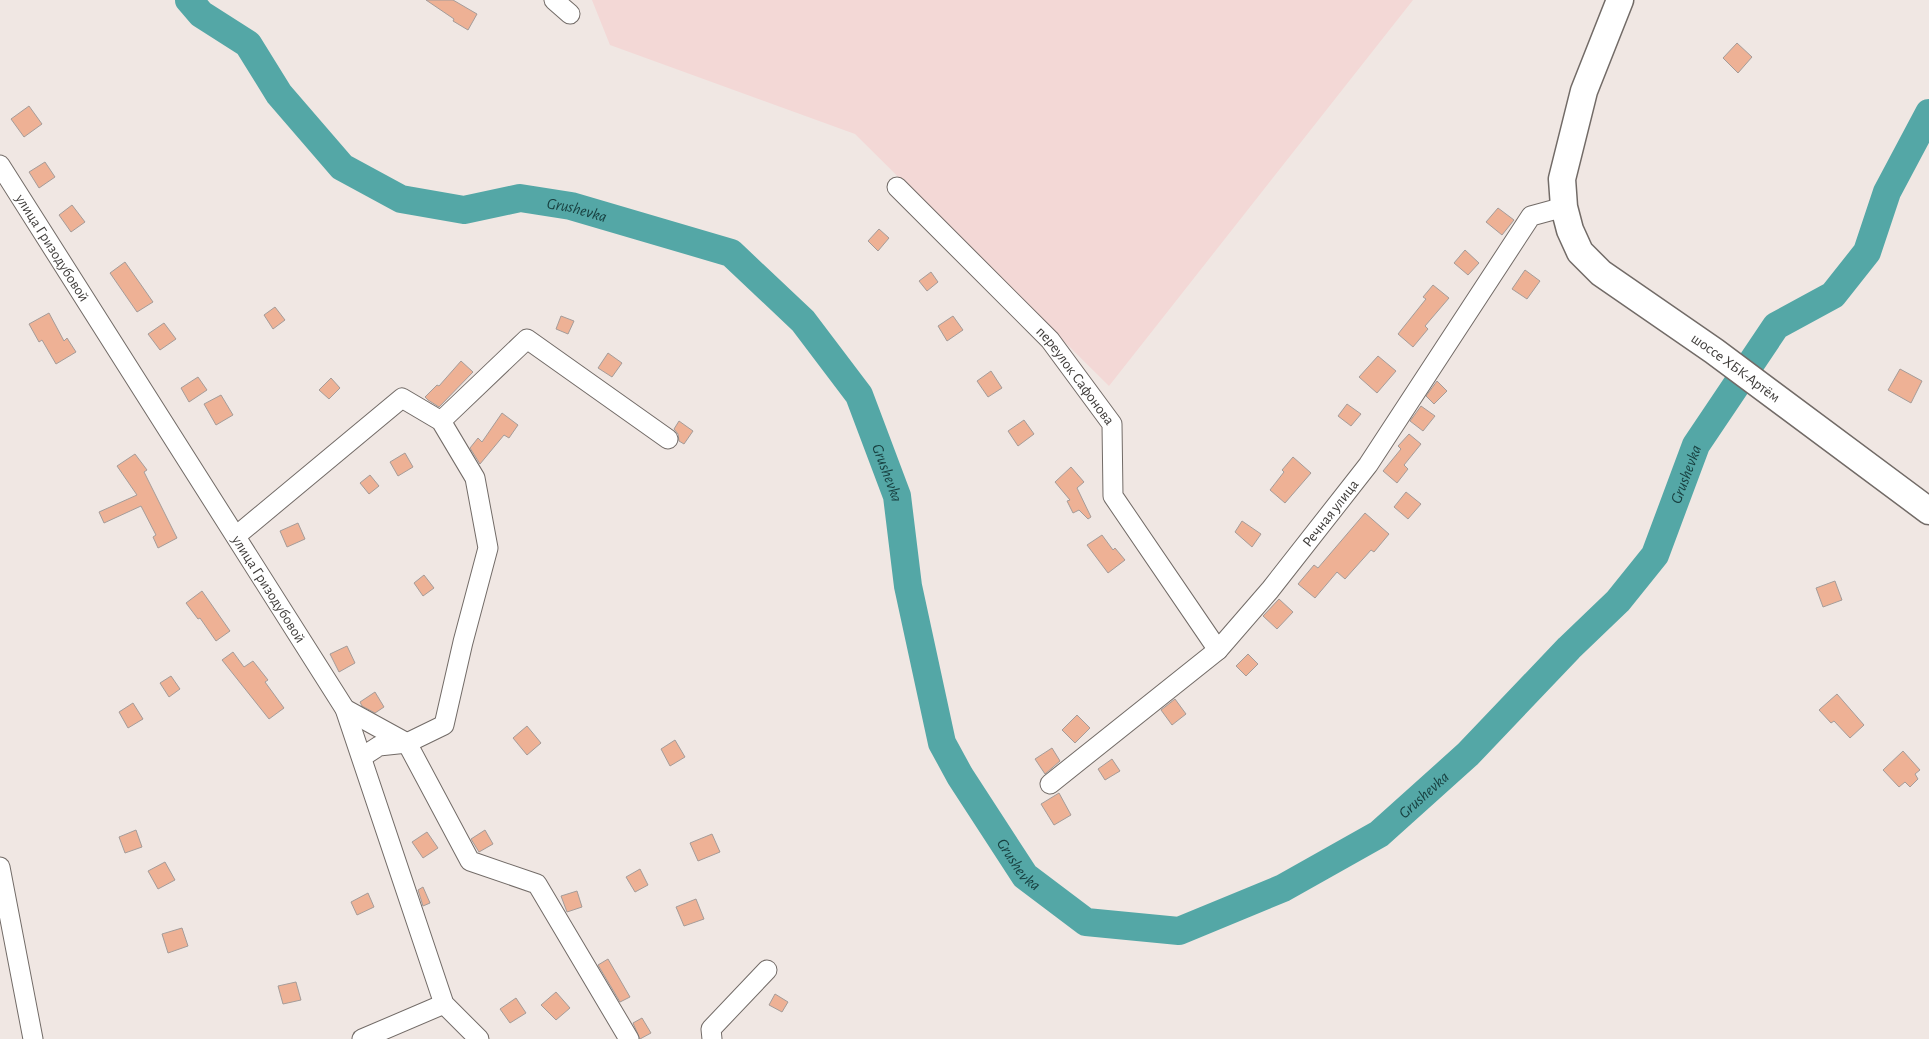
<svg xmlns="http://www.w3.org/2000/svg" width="1929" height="1039" font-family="'Alegreya Sans',sans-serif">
  <rect width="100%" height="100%" fill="#f0e7e3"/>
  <!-- industrial -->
  <path fill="#f3d8d6" d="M592,0H1413L1109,386L855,134L610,45Z"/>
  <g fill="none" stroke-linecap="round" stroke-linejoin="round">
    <!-- river -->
    <path stroke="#54a7a6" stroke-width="28" id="s1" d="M189,0L201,14L248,44L279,94L342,167L401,199L464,210L520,198L571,206L731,253L803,321L859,395L897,496L908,586L942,743L960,776L1025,876L1086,922L1179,931L1283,888L1379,834L1468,754L1569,648L1618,601L1655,555L1696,445L1776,326L1833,295L1867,252L1887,192L1929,113"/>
  </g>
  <!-- building -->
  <path fill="#eeb195" stroke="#a59c99" d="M426,0H453L477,14L468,30L453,21L454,19Z
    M1737,43L1752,57L1738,73L1723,58Z
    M29,106L42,124L24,137L11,119Z
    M45,162L55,177L39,188L29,172Z
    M72,205L85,222L71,232L59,215Z
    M1498,208L1514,220L1502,235L1486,222Z
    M879,229L889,238L878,251L868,241Z
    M1465,250L1479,263L1468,275L1454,263Z
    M125,262L153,302L137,312L110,273Z
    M1525,270L1540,281L1527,299L1512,289Z
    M931,272L938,282L927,291L919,281Z
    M1433,285L1449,298L1425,326L1428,329L1413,347L1398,334L1426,299L1423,297Z
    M275,307L285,320L273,329L264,315Z
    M49,313L64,341L67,338L76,352L56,364L42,340L39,342L29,324Z
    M561,316L574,321L568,334L556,329Z
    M953,316L963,330L947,341L938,326Z
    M164,323L176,339L160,350L148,334Z
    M608,353L622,363L612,377L598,368Z
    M1378,356L1396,371L1377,393L1359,377Z
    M461,361L473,372L439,407L428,400L425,397L437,385L439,386Z
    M1900,369L1922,381L1911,403L1888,390Z
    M991,371L1002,388L988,397L977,381Z
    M198,377L207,390L189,402L181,388Z
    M331,378L340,388L329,399L319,390Z
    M1437,381L1447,391L1434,404L1426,396Z
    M221,395L233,415L216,425L204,404Z
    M1347,404L1361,414L1351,426L1338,416Z
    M1421,406L1435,416L1423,431L1410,421Z
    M502,413L518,425L509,438L504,435L480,464L470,448L478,438L482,442Z
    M1024,420L1034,434L1018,446L1008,431Z
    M679,421L693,431L684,444L679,441L678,434L674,429Z
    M1409,434L1421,444L1404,465L1408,469L1397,483L1383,471L1401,449L1398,446Z
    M405,453L413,467L398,476L390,462Z
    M135,454L147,470L144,472L177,538L158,548L153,537L156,535L141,506L104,523L99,512L137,495L117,466Z
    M1293,457L1311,473L1285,503L1270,490L1284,472L1282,470Z
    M1071,467L1084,482L1077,488L1091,517L1088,519L1079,510L1073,513L1067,501L1070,500L1055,482Z
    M370,475L379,486L369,494L360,483Z
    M1406,492L1421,504L1408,519L1394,507Z
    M1365,513L1389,534L1374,552L1371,550L1345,579L1337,572L1315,598L1298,584L1314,565L1318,568Z
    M1242,521L1261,534L1252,547L1235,532Z
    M298,523L305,539L287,547L280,531Z
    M1102,535L1113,550L1115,548L1125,560L1108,573L1087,545Z
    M424,575L434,588L423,596L414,583Z
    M1835,581L1842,600L1823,607L1816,588Z
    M202,591L230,631L216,641L200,618L198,619L186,603Z
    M1279,599L1293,612L1277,629L1263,616Z
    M347,646L355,663L339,672L330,654Z
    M233,652L244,667L253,661L268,680L265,682L284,708L269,719L222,660Z
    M1248,654L1258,664L1246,676L1236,666Z
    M171,676L180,689L169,697L160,683Z
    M375,692L384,707L375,713L362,706L360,702Z
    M1837,694L1864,725L1850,738L1834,721L1831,723L1819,710Z
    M1175,699L1186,714L1172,725L1161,710Z
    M133,703L143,719L128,728L119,712Z
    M1077,715L1090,728L1075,743L1062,730Z
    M527,726L541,743L527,755L513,738Z
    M675,740L685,757L670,766L661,749Z
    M1052,748L1060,761L1045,774L1035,759Z
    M1903,751L1920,770L1915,774L1918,779L1910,787L1905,782L1899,787L1883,770Z
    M1112,759L1120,771L1105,780L1098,769Z
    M1059,793L1071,815L1054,825L1041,804Z
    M136,830L142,847L125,853L119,837Z
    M485,830L493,844L479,852L471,839Z
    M427,832L438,848L423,858L412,842Z
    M712,834L720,852L698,861L690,843Z
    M165,862L175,880L158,889L148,871Z
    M640,869L648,885L635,892L626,877Z
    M423,887L430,903L423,906L418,890Z
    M577,891L582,907L567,912L561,896Z
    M368,893L374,907L357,915L351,902Z
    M696,899L704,919L684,926L676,907Z
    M182,928L188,946L168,953L162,934Z
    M608,959L630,997L620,1002L598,965Z
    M296,982L301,1000L283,1004L278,986Z
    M556,992L570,1008L556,1020L541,1005Z
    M775,994L788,1002L782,1012L769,1005Z
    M516,998L526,1013L510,1023L500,1009Z
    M642,1018L651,1033L640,1039L633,1023Z"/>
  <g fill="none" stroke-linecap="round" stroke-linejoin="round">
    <defs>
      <g id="street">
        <path d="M554,0L570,14"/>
        <path id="s2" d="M0,165L345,709L444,1004L479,1039"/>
        <path id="s3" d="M897,187L1050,340L1112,424L1113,496L1218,650"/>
        <path d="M441,421L527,339L668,439"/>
        <path d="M236,536L402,398L441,421L475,478L488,548L463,642L444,725L407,743L379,746L362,757"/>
        <path d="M345,709L407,743L470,861L537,884L629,1039"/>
        <path id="s4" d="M1050,784L1218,650L1270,590L1368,465L1531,216L1564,207"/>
        <path d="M0,867L33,1039"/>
        <path d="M362,1039L444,1004"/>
        <path d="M712,1039L711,1029L767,970"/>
      </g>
      <g id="secondary">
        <path id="s5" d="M1620,0L1584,91L1562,179L1564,207L1570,230L1580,252L1601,273L1714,351L1929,511"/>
      </g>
    </defs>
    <!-- street casing -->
    <use href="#street" stroke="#726b67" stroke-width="21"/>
    <!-- secondary casing -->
    <use href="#secondary" stroke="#726b67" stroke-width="29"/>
    <!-- street -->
    <use href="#street" stroke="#fff" stroke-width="19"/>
    <!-- secondary -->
    <use href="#secondary" stroke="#fff" stroke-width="26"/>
  </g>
  <g text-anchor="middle" stroke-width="4" stroke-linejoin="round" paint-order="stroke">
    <!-- street labels -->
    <g font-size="15" fill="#3f3c3a" stroke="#f0e7e3">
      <text dy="5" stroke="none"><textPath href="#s2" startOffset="98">улица Гризодубовой</textPath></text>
      <text dy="5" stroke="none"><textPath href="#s5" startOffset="459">шоссе ХБК-Артём</textPath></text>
      <text dy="5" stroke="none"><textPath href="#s3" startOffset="260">переулок Сафонова</textPath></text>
      <text dy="5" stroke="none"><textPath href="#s4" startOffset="392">Речная улица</textPath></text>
      <text dy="5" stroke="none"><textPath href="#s2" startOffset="502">улица Гризодубовой</textPath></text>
    </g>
    <!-- water labels -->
    <g font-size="16" font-style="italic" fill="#184040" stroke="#f0e7e3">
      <text dy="6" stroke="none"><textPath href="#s1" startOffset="476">Grushevka</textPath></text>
      <text dy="6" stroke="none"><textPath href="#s1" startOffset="911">Grushevka</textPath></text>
      <text dy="6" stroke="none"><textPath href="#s1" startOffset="2216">Grushevka</textPath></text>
      <text dy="6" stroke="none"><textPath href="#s1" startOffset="1796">Grushevka</textPath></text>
      <text dy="6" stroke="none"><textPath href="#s1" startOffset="1331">Grushevka</textPath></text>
    </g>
  </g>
</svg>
